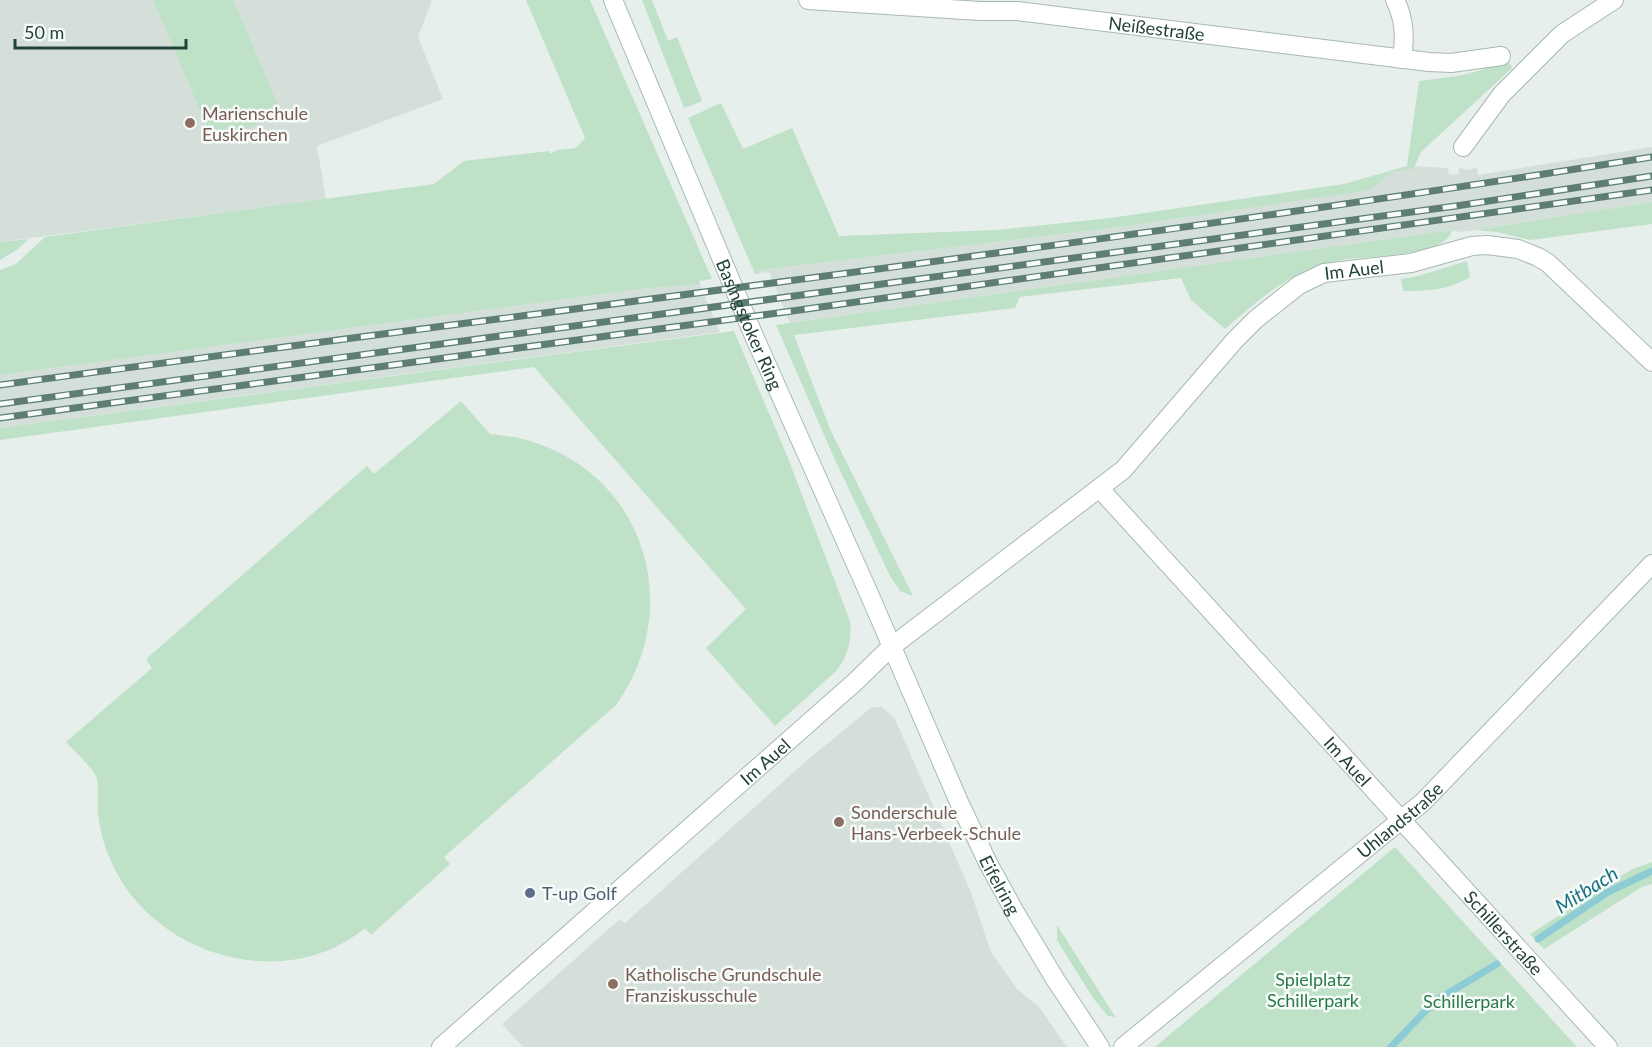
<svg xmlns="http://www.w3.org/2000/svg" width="1652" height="1047" font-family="Lato,sans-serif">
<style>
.built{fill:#d4dfda}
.green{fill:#bee1c7}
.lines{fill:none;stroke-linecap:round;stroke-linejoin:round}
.stream{stroke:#8dcbd5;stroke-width:7}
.street-casing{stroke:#a8b8b2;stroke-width:20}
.secondary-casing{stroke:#a4bbb3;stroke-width:20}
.street{stroke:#fff;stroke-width:18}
.secondary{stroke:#fff;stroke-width:18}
.rail-casing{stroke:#5e7e75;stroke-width:7}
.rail{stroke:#f7fbf9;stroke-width:4.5;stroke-dasharray:14;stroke-linecap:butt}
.education-dot{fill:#8d6e63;stroke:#f7fbf9;stroke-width:2}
.service-dot{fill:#5c6f8a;stroke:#f7fbf9;stroke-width:2}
.labels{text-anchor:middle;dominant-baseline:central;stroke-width:5;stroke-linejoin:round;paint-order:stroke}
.street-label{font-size:18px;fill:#23433a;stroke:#f7fbf9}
.education-label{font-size:18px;fill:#785e54;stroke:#f7fbf9;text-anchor:start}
.service-label{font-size:18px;fill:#4e5e75;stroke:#f7fbf9;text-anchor:start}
.park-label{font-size:18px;fill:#2b7b49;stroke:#f7fbf9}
.water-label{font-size:20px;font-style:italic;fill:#1a7282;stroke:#f7fbf9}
</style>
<rect width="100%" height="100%" fill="#e6efeb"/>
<path class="built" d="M 0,0 L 432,0 L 418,37 L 443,99 L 317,146 L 326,199 L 0,242 Z
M 1652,147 L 1652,202 L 1476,230 L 1459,232 L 1452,230 L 790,323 L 769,272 L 760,273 L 759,270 L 1112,228 L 1355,192 L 1370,190 L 1392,172 L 1413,169 L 1413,166 L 1448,168 L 1449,175 L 1459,174 L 1459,168 L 1469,170 L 1477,167 L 1478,175 Z
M 700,284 L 720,332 L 0,428 L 0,375 L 641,289 Z
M 872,707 L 882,707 L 895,719 L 970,890 L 991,952 L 1017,989 L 1039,1007 L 1067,1047 L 523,1047 L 502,1024 L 620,919 L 625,923 L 805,762 Z"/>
<path class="green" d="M 153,0 L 233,0 L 277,103 L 278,116 L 212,143 L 207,133 L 209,131 Z
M 526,0 L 590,0 L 712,279 L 699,281 L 700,284 L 641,289 L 0,375 L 0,270 L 16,264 L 45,237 L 434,184 L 464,161 L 549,151 L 550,154 L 558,150 L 576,148 L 585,138 Z
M 642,0 L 652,0 L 668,41 L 677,37 L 702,101 L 684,108 Z
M 1507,58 L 1512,68 L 1421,152 L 1413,169 L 1392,172 L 1370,190 L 1112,228 L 759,270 L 760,273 L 755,274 L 688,118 L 721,103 L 743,149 L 792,128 L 839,236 L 997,230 L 1110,218 L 1344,184 L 1407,166 L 1419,81 C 1453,77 1477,75 1507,58 Z
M 1652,202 L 1652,224 L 1530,240 L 1497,232 L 1476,230 Z
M 1452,230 C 1447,257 1365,256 1342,260 C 1295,267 1259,299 1225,329 L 1191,300 L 1181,278 L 1020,297 L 1015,308 L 794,335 L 830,429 L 913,596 L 900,591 L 890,576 L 836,462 L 776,325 Z
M 29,239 L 18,249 L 0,260 L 0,242 Z
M 1467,261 L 1470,277 C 1449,290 1428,291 1403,291 L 1401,279 L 1418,276 Z
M 734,331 L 786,453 L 850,621 C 852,640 848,656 836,671 L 775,726 L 706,648 L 746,609 L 534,367 L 0,440 L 0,428 Z
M 461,401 L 490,434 C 507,436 523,438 539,444 C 650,484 682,613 616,705 L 444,857 L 450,864 L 371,935 L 365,928 C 289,991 167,960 119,877 C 108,858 100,835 98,813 C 97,804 99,783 96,776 C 91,766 74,751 66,742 L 152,668 L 146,659 L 367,466 L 374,474 Z
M 1395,847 L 1577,1047 L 1155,1047 L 1156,1046 Z
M 1652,862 L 1652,884 L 1642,887 L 1544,949 L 1530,934 L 1632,869 Z
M 1057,925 L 1114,1015 L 1115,1017 L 1108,1016 L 1093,998 L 1057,940 Z"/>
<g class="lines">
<path class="stream" d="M 1538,939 L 1608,892 L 1652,871
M 1391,1047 L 1435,1001 L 1497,964"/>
<defs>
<g id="street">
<path id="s1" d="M 808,0 L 980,11 L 1017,11 L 1429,62 L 1451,63 L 1501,56"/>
<path d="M 1395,0 C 1405,20 1405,37 1402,59"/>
<path d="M 1463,147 L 1502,94 L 1562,34 L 1614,0"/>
<path id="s2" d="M 1100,489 L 1608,1047"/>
<path id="s3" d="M 441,1047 L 855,682 L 891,647 L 1123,470 L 1235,340 L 1256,319 L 1299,285 L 1324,273 L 1411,263 L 1472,246 L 1487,245 L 1518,249 L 1538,257 L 1548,263 L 1652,362"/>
<path id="s4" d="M 1123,1047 L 1423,802 L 1652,564"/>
</g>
<g id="secondary">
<path id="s5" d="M 613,0 L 754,336 L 870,596 L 959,802 L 988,863 L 1016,914 L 1055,979 L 1100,1047"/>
</g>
</defs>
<use href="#street" class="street-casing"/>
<use href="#secondary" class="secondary-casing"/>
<use href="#street" class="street"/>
<use href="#secondary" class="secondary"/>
<defs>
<path id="rail" d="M 0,385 C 551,310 1103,245 1652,157
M 0,404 L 1456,206 L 1652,176
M 0,418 L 785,312 L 1652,190"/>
</defs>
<use href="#rail" class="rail-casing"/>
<use href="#rail" class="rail"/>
</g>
<g class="education-dot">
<circle cx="190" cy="123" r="6"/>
<circle cx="839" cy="822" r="6"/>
<circle cx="613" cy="984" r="6"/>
</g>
<circle class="service-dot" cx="530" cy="893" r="6"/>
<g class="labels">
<g class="street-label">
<text stroke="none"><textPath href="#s1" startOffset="350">Neißestraße</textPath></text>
<text stroke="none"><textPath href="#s3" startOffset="1208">Im Auel</textPath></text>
<text stroke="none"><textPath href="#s5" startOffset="352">Basingstoker Ring</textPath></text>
<text stroke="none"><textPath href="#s3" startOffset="432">Im Auel</textPath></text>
<text stroke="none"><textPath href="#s2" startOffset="368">Im Auel</textPath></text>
<text stroke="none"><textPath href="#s4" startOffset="358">Uhlandstraße</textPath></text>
<text stroke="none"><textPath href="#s5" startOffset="966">Eifelring</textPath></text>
<text stroke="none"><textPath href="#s2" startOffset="600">Schillerstraße</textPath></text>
</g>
<g class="education-label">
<text x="202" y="113">Marienschule<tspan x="202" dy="21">Euskirchen</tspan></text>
<text x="851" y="812">Sonderschule<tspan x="851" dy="21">Hans-Verbeek-Schule</tspan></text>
<text x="625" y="974">Katholische Grundschule<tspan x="625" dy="21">Franziskusschule</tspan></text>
</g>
<g class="service-label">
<text x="542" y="893">T-up Golf</text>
</g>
<g class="park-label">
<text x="1313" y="979">Spielplatz<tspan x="1313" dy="21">Schillerpark</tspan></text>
<text x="1469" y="1001">Schillerpark</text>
</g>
<g class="water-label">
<text transform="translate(1586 889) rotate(-32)">Mitbach</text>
</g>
</g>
<path d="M15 39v9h171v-9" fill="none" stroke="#23433a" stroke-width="3"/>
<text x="24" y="39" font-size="18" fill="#23433a" stroke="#f7fbf9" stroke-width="4.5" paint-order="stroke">50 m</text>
</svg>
